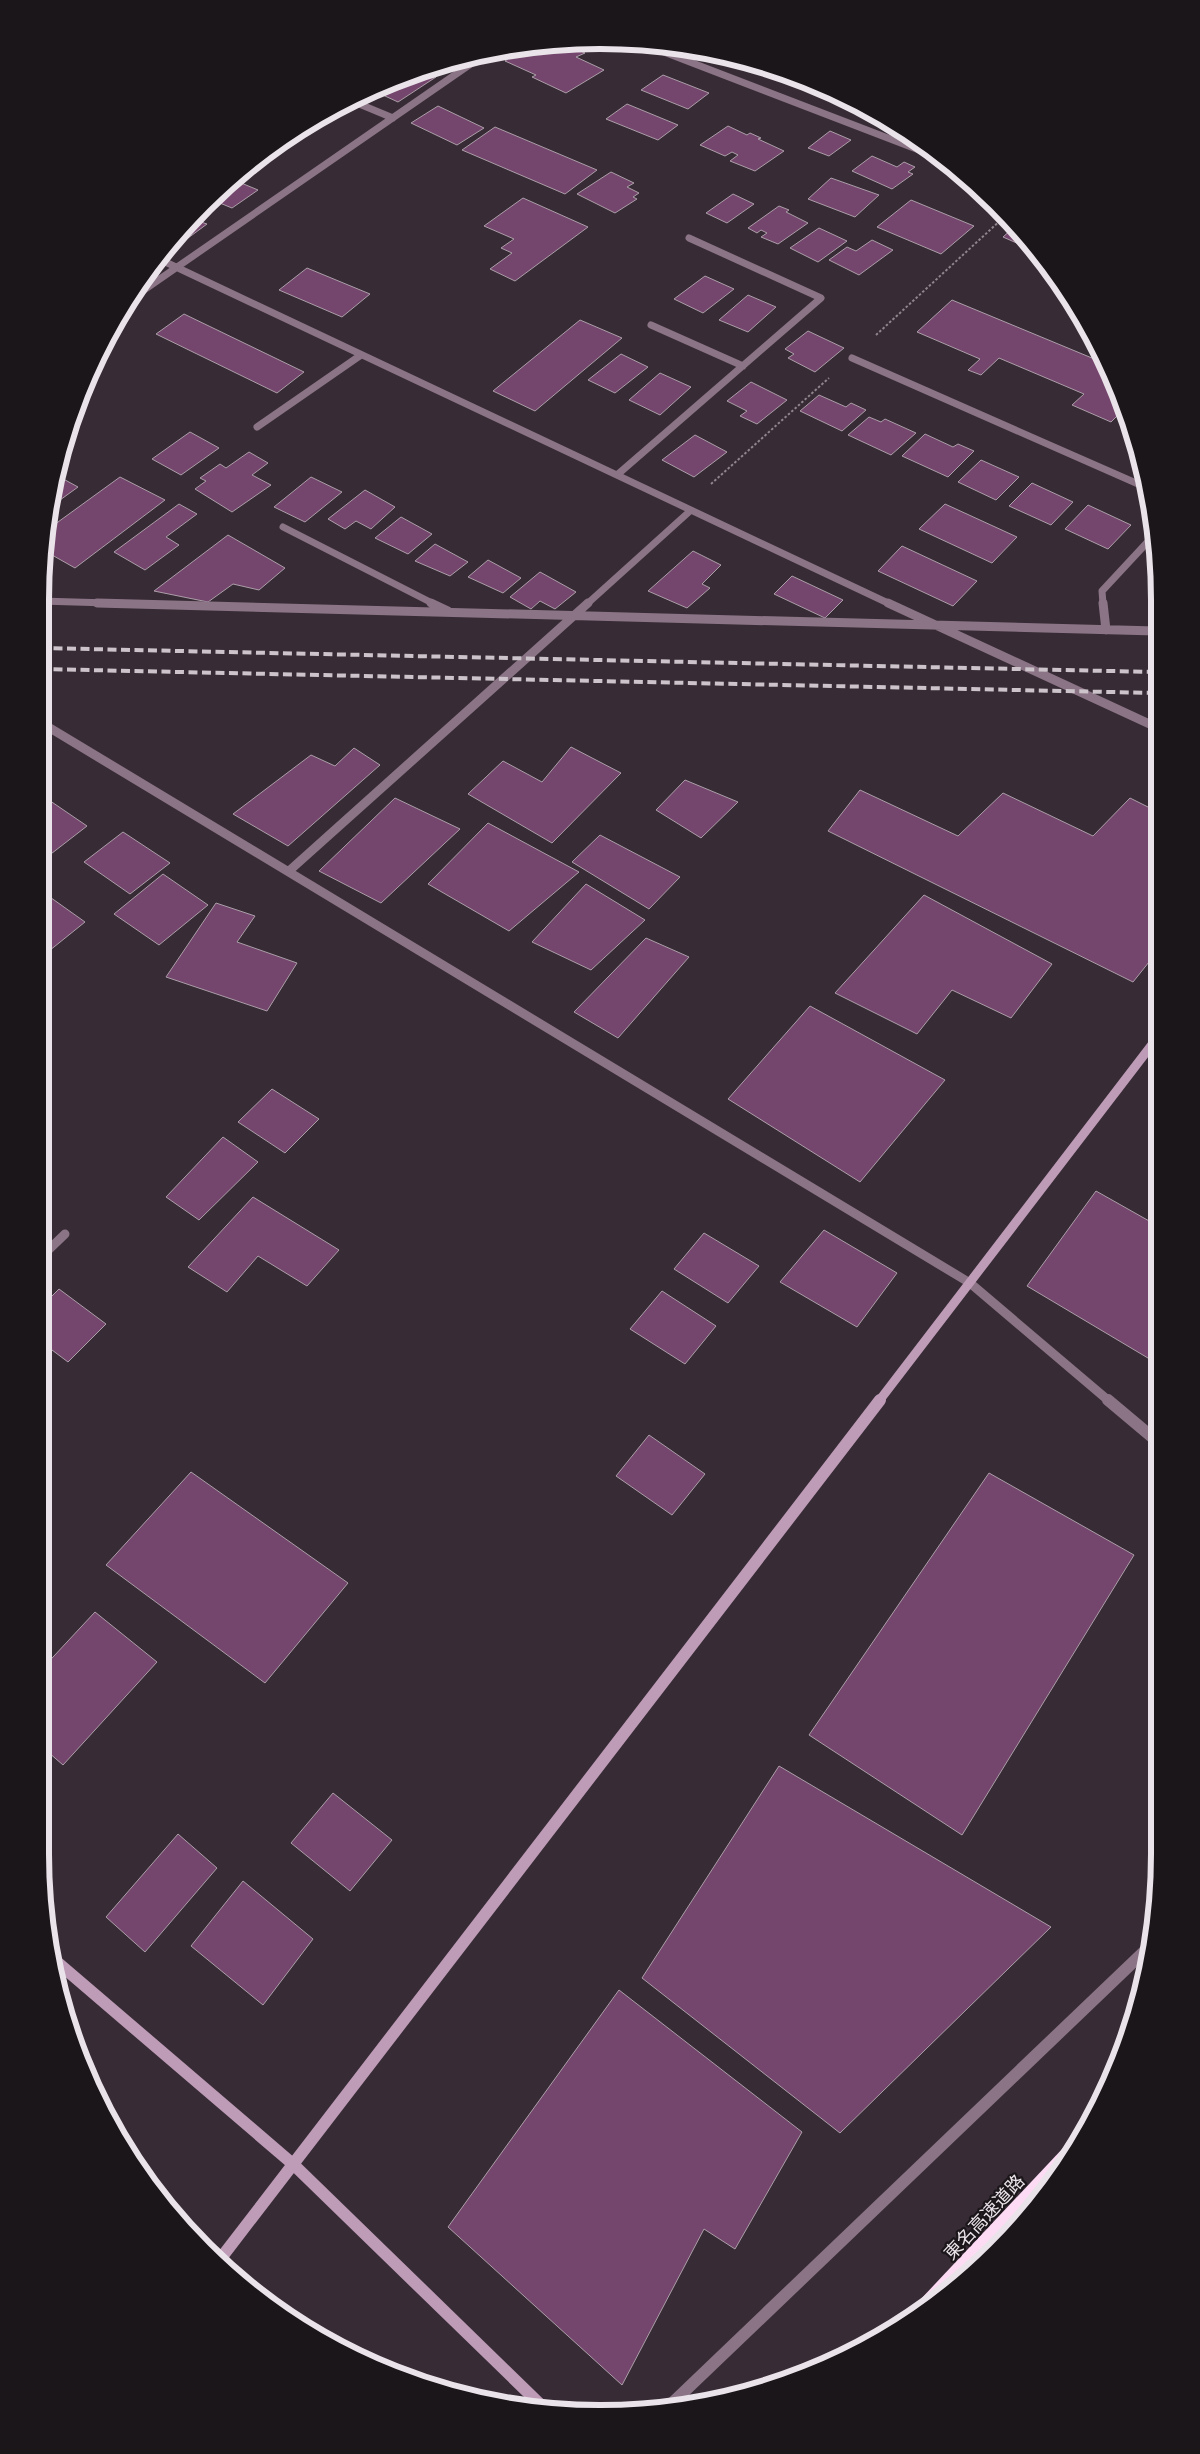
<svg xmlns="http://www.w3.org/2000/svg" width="1200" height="2454" font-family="Poppins,'Noto Sans JP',sans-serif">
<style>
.building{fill:#75466d;stroke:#ab9ea8}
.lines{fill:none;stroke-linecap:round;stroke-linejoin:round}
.path{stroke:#8f858d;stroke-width:2;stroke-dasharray:2.5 2;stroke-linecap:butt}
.street-far2{stroke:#8b7486;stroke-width:7}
.street-far1{stroke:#8b7486;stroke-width:9}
.street{stroke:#8b7486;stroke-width:12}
.secondary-far1{stroke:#be9bb7;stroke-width:9}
.secondary{stroke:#be9bb7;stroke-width:12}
.highway{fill:#fddbf5;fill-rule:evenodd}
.rail{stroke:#ccc4ca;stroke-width:4;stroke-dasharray:9 4.5;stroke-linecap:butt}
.labels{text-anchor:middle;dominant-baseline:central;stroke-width:4.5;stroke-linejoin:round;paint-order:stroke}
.near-street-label{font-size:18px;fill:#eae3e9;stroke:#1b161a}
.rim{fill:none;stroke:#eae3e9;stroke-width:6}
</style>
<rect width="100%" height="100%" fill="#372c35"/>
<path class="building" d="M 565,44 L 585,53 L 576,57 L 604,70 L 566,93 L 532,77 L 536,75 L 505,61 L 528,47 Z
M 422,71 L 436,77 L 398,102 L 372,90 L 386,83 Z
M 663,75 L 709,93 L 688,109 L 641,90 Z
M 831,92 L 884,123 L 823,98 Z
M 627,104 L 678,125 L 658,140 L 606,119 Z
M 438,106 L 484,128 L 457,145 L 411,123 Z
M 728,126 L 747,135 L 750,133 L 761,138 L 758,139 L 784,151 L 755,171 L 730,161 L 738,155 L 732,152 L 725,156 L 700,145 Z
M 495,127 L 597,170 L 565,194 L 462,150 Z
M 830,131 L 851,140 L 829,156 L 808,148 Z
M 872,156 L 897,167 L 904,162 L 915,167 L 908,172 L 913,174 L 892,189 L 852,171 Z
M 611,172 L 634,183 L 627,187 L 639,193 L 633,197 L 637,199 L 615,213 L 577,194 Z
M 831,178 L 879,195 L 855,217 L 808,199 Z
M 234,180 L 258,190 L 232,208 L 210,199 Z
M 733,194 L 754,204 L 727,223 L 706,213 Z
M 523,198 L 588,227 L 515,281 L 490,269 L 512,253 L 501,248 L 514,239 L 484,226 Z
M 911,200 L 974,226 L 941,254 L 877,227 Z
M 779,206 L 789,210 L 786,212 L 808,223 L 778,244 L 761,237 L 767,233 L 761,230 L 757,233 L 748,228 Z
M 192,219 L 207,224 L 180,244 L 173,241 Z
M 819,228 L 847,241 L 818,262 L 790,248 Z
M 1013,228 L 1037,252 L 1003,237 Z
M 872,240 L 893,250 L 859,275 L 829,260 L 847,247 L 856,251 Z
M 307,268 L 370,294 L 342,317 L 279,290 Z
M 705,276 L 734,289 L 703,313 L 674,299 Z
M 748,295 L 776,307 L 748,332 L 719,320 Z
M 952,300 L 1104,363 L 1117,386 L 1124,409 L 1111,422 L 1072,405 L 1084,394 L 999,358 L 981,375 L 968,370 L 980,359 L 917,332 Z
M 184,314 L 304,372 L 277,393 L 156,334 Z
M 580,320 L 622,338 L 535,411 L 493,391 Z
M 808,331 L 844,348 L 815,372 L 788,358 L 794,354 L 785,349 Z
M 621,354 L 648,367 L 615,393 L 588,380 Z
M 660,373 L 691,387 L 660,415 L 629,400 Z
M 751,382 L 787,400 L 757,424 L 740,416 L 747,411 L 727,401 Z
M 819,395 L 846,407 L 851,403 L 866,410 L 842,431 L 800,411 Z
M 869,417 L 881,422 L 885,419 L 916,433 L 891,455 L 848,435 Z
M 190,432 L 219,448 L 181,475 L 152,459 Z
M 925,434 L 953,447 L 958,444 L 974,451 L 948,477 L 902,456 Z
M 695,435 L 727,452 L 694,477 L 662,460 Z
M 249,452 L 268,463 L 252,475 L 271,485 L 232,512 L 195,489 L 206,481 L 200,478 L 220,464 L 226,468 Z
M 981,460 L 1019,477 L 996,500 L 958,482 Z
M 56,475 L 78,487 L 49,508 L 51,490 Z
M 120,477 L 165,500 L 75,568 L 45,551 L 47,530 Z
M 311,477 L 342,492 L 305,522 L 274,507 Z
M 1032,483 L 1073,502 L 1051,525 L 1009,506 Z
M 365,490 L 395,507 L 371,529 L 356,521 L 345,529 L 328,519 Z
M 179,504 L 197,514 L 166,537 L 179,545 L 145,570 L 114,552 Z
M 945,504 L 1017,537 L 992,563 L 919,529 Z
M 1088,505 L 1131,525 L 1108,549 L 1065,529 Z
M 401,517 L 432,534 L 408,554 L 375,538 Z
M 228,535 L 285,568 L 259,590 L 233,584 L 208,602 L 154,591 Z
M 435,544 L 468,562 L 450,576 L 415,561 Z
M 902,546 L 977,581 L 953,606 L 878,571 Z
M 693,551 L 721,565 L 702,584 L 710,588 L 687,608 L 648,591 Z
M 488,560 L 521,578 L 503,593 L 468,577 Z
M 540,572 L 576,592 L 555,609 L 540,601 L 531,609 L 510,597 Z
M 792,576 L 843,600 L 825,618 L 774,594 Z
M 571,747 L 621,773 L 552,843 L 468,794 L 503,761 L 542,782 Z
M 354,748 L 380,765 L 288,846 L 233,814 L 311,755 L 335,766 Z
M 685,780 L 738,802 L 701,838 L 656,810 Z
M 860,790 L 958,836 L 1003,793 L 1093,836 L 1130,798 L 1156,811 L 1157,952 L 1133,982 L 828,831 Z
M 43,796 L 87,826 L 47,857 L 40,852 L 40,798 Z
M 395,798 L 460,829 L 381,903 L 319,871 Z
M 488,823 L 579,872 L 509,931 L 428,884 Z
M 123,832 L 170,863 L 130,894 L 84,862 Z
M 600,835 L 680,877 L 649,909 L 572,862 Z
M 163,874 L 208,905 L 159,945 L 114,914 Z
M 586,884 L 645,920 L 591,970 L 532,942 Z
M 40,890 L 85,922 L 44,955 L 40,953 Z
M 924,895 L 1052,964 L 1011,1018 L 952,990 L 917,1034 L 835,993 Z
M 216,903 L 255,916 L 237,942 L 297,963 L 267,1011 L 166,977 Z
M 646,938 L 689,957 L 618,1038 L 574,1012 Z
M 810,1006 L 945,1080 L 860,1182 L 728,1099 Z
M 272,1089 L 319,1119 L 285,1153 L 238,1122 Z
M 223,1137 L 258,1162 L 199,1220 L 166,1197 Z
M 1096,1191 L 1158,1226 L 1158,1364 L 1027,1286 Z
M 253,1197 L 339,1250 L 307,1286 L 258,1256 L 227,1292 L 188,1267 Z
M 824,1230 L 897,1273 L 857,1327 L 780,1282 Z
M 704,1233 L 759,1266 L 728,1303 L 674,1269 Z
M 59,1289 L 106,1324 L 68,1362 L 40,1341 L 40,1308 Z
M 662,1291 L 716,1326 L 685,1364 L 630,1329 Z
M 649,1435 L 705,1474 L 672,1515 L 616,1476 Z
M 191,1472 L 348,1583 L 265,1683 L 106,1565 Z
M 989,1473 L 1134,1555 L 962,1835 L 809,1735 Z
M 95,1612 L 157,1662 L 63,1765 L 40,1745 L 40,1671 Z
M 779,1766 L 1051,1927 L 840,2133 L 642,1978 Z
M 333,1793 L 392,1840 L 350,1891 L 291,1843 Z
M 178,1834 L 217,1868 L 145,1952 L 106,1917 Z
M 243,1881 L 313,1939 L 263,2005 L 191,1946 Z
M 619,1990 L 802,2132 L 735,2249 L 704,2229 L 622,2385 L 448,2227 Z"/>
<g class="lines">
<path class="path" d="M 876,335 L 1003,218
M 711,484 L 829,378"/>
<path class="street-far2" d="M 643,44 L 945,160
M 352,101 L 393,118
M 159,259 L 890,604
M 128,301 L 488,52
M 651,325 L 743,366
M 852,358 L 1145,487
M 257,427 L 361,355
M 617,475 L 821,298 L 689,238
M 283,527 L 434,604
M 40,601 L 143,604
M 587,604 L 690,511
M 1103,604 L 1102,591 L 1155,534"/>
<path class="street-far1" d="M 97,603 L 1156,631
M 431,603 L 448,611
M 888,603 L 1156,727
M 1103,603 L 1106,630
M 40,722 L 970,1283 L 1109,1401
M 289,871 L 588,603
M 40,1258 L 65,1234"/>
<path class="street" d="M 1108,1400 L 1158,1442
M 666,2409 L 1151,1945"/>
<path class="secondary-far1" d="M 879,1401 L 1157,1038"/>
<path class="secondary" d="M 50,1956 L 294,2165 L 546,2410
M 218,2262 L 880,1400"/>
<path class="highway" d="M 1071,2144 L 1076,2146 C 1045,2204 973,2278 918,2313 L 916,2308 L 919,2301 L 1064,2147 Z"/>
<path class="rail" d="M 40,648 L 1156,672
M 40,669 L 1156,693"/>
</g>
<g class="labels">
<g class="near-street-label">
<text transform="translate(984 2217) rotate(-47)">東名高速道路</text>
</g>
</g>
<path d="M0 0H1200V2454H0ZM600 49H600A551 551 0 0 1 1151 600V1854A551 551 0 0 1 600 2405H600A551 551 0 0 1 49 1854V600A551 551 0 0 1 600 49Z" fill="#1b161a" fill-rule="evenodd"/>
<path class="rim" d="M600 49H600A551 551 0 0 1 1151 600V1854A551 551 0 0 1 600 2405H600A551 551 0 0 1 49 1854V600A551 551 0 0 1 600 49Z"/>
</svg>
